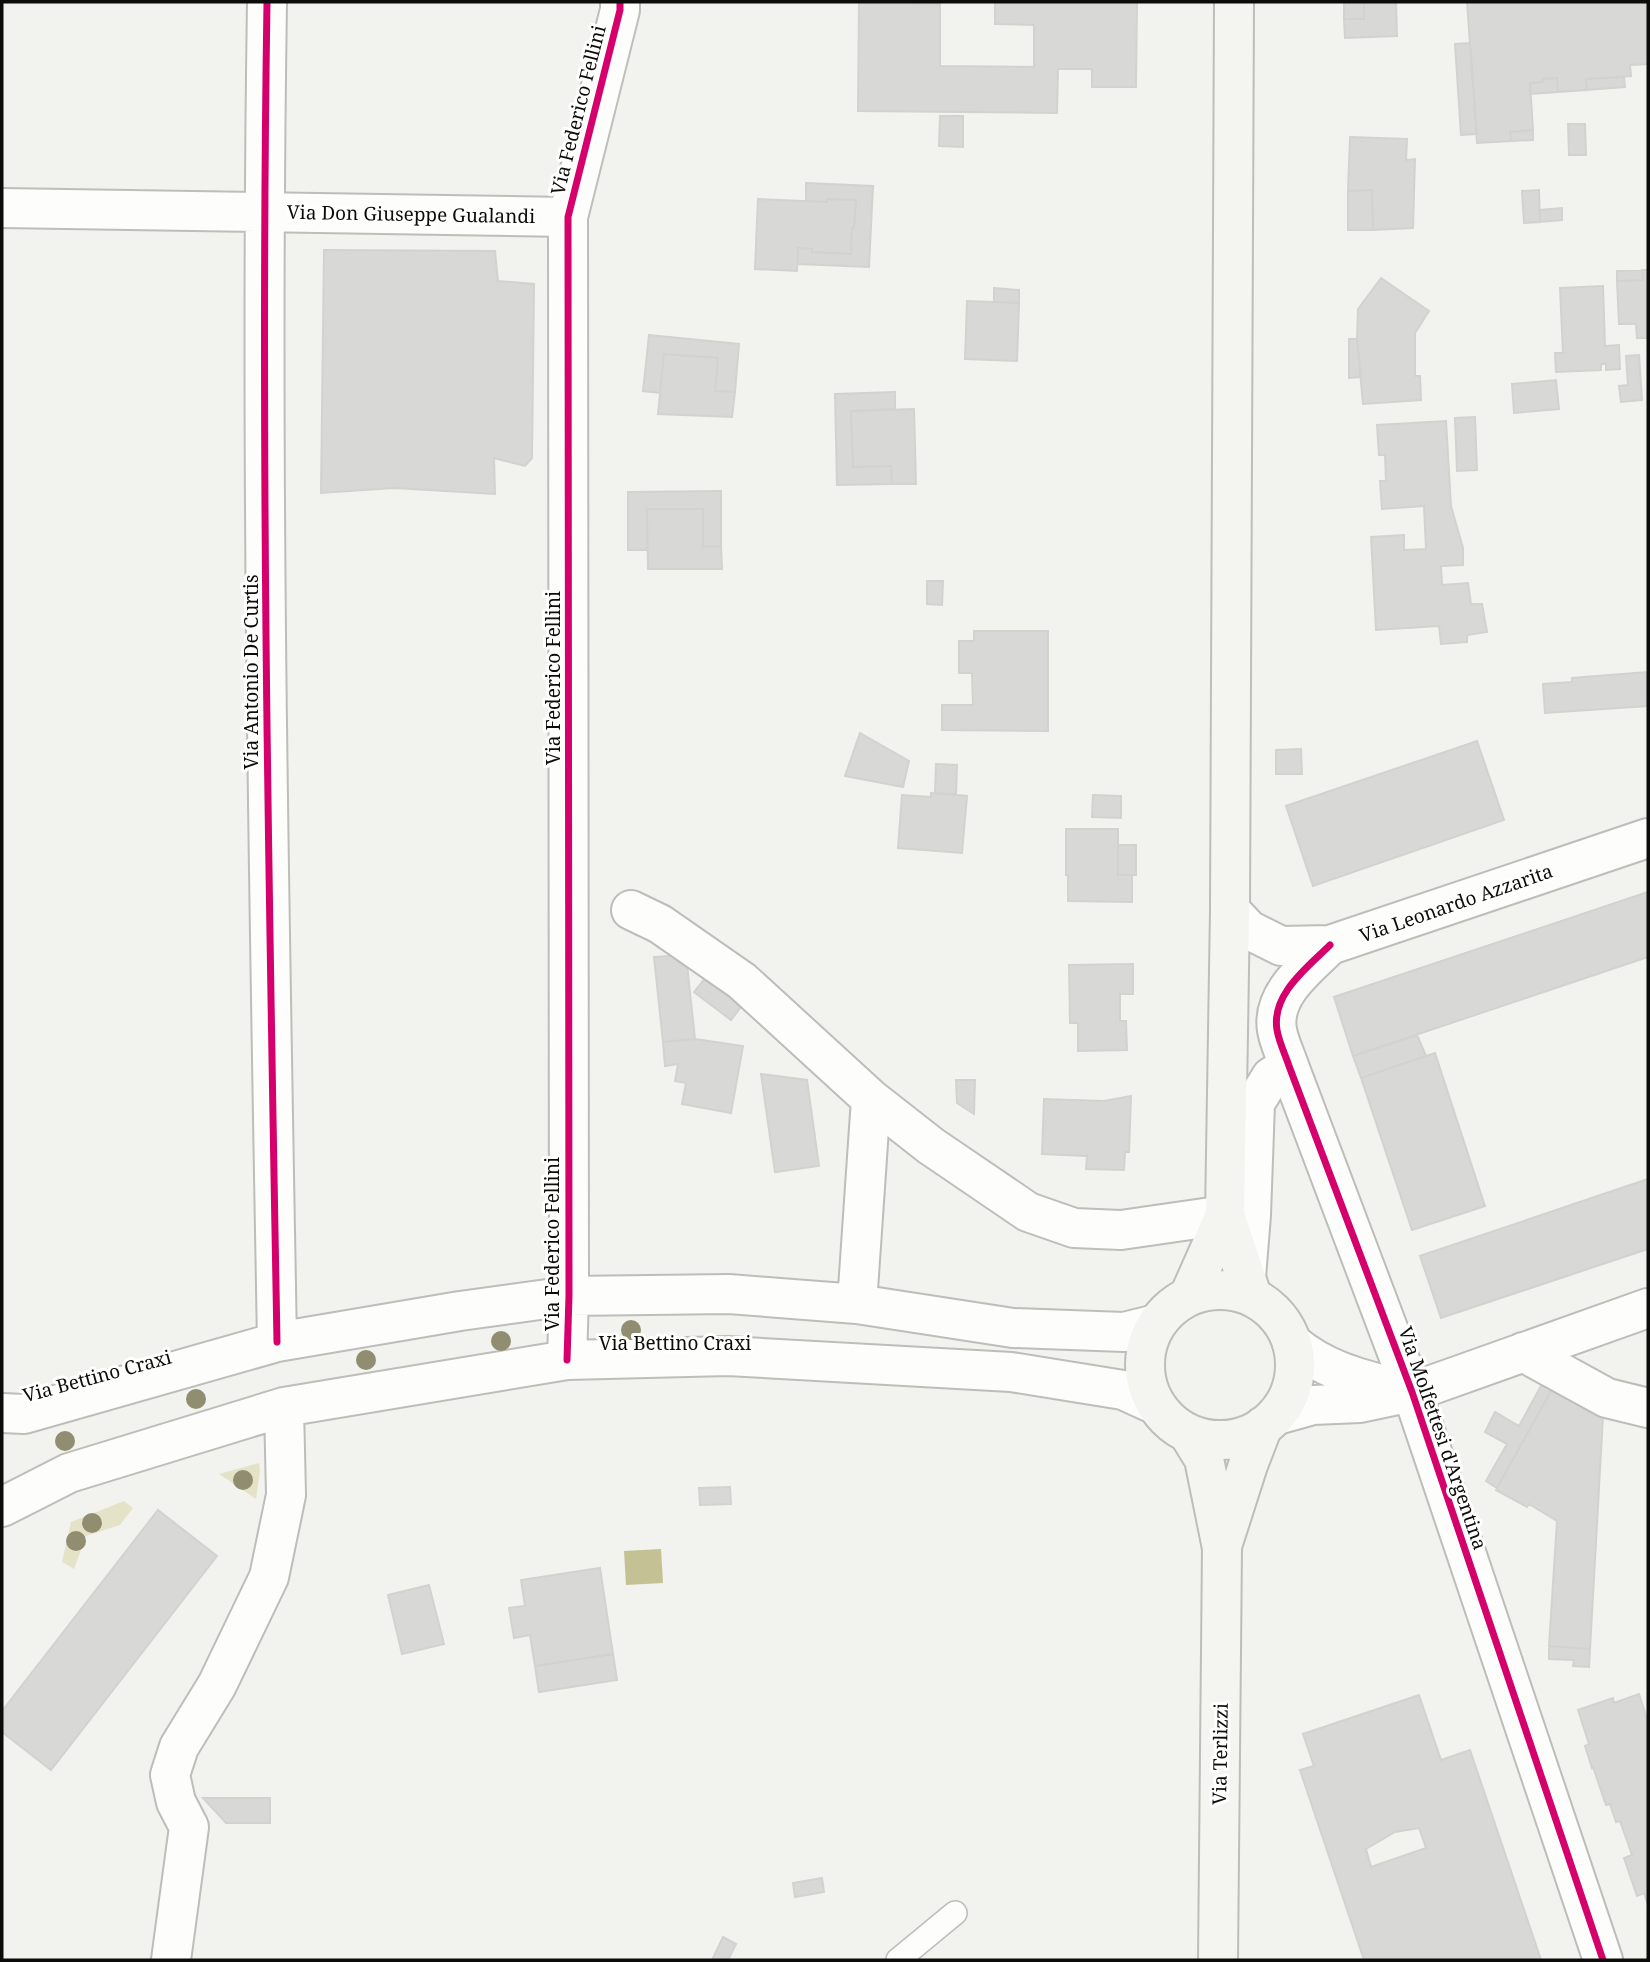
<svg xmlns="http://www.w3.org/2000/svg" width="1650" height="1962" font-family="'Noto Serif',serif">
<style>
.green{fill:#e5e3c7}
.water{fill:#c4c194}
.building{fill:#d8d8d6;stroke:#d2d2cf;stroke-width:2;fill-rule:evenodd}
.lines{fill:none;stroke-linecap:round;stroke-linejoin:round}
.service-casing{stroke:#bdbdb9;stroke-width:26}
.minor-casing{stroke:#bdbdb9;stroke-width:42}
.secondary-casing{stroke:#bdbdb9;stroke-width:42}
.service{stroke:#fdfdfc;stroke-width:23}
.minor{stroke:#fdfdfc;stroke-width:38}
.secondary{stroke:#f4f4f0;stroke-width:38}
.cycleway-casing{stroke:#fffffe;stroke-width:11}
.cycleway{stroke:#d6006c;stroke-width:7}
.tree{fill:#908d70}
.labels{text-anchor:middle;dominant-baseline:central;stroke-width:6;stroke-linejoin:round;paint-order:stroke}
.street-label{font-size:19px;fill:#0c0c0a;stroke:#fffffe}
</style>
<rect width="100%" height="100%" fill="#f2f2ee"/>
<path class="green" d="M 259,1463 L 260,1471 L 256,1499 L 219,1474 Z
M 124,1501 L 133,1508 L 120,1525 L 86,1536 L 74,1569 L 62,1562 L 71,1522 Z"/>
<path class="water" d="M 661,1549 L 663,1583 L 626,1585 L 624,1551 Z"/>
<path class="building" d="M 859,2 L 940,4 L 940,66 L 1034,67 L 1034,25 L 995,24 L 995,2 L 1137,2 L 1136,87 L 1092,87 L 1092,69 L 1058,69 L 1057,113 L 858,111 Z
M 1344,2 L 1364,2 L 1364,19 L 1344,19 Z
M 1364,2 L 1396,2 L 1397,36 L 1345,38 L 1344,19 L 1364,19 Z
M 1467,2 L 1648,2 L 1648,64 L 1630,65 L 1631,76 L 1586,79 L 1587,90 L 1558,92 L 1557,78 L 1543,79 L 1543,82 L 1530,83 L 1533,130 L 1510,132 L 1511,141 L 1477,143 Z
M 1470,43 L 1477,134 L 1461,135 L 1455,44 Z
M 1624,77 L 1625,87 L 1587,90 L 1586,79 Z
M 1557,78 L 1558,92 L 1530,94 L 1530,83 L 1543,82 L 1543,79 Z
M 940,116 L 963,116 L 963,147 L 939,146 Z
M 1568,124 L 1585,124 L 1586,155 L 1569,155 Z
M 1533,130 L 1533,140 L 1511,141 L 1510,132 Z
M 1350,137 L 1407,139 L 1406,160 L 1415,159 L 1413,228 L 1373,230 L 1372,190 L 1348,191 Z
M 806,183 L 873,186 L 869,267 L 798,264 L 798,248 L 812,249 L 812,252 L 851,254 L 852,228 L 854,228 L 856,200 L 827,199 L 827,202 L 806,201 Z
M 1372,190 L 1373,230 L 1348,230 L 1348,191 Z
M 1539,190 L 1540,222 L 1524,223 L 1522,191 Z
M 758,199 L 827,202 L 827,199 L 856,200 L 854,228 L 852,228 L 851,254 L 812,252 L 812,249 L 798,248 L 797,271 L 755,269 Z
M 1562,208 L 1562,220 L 1540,222 L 1540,210 Z
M 324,250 L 495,251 L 498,281 L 534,284 L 532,458 L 525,466 L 494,458 L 495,494 L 394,488 L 321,493 Z
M 1642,270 L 1648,270 L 1648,338 L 1637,338 L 1636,324 L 1619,324 L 1617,281 L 1643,280 Z
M 1642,270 L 1643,280 L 1617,281 L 1617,271 Z
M 1381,278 L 1429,311 L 1415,333 L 1415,376 L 1420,376 L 1421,400 L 1363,404 L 1357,339 L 1358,309 Z
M 1603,286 L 1605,346 L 1619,345 L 1620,369 L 1606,370 L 1606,364 L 1601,364 L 1601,370 L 1556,372 L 1555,353 L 1563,353 L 1560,288 Z
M 994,288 L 1019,290 L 1019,303 L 994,302 Z
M 967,301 L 1019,303 L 1017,361 L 965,359 Z
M 649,335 L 739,344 L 735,392 L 715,391 L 718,358 L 664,354 L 660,393 L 643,391 Z
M 1349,339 L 1357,339 L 1361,377 L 1349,378 Z
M 664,354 L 718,358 L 715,391 L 735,392 L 732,417 L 658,414 Z
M 1639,355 L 1642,400 L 1621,402 L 1619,386 L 1628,385 L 1626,356 Z
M 1556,380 L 1559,409 L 1514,413 L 1512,384 Z
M 895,392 L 895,409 L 851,411 L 853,467 L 891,466 L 892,484 L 837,485 L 835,394 Z
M 914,409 L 916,484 L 892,484 L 891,466 L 853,467 L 851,411 Z
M 1475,417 L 1477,470 L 1457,471 L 1455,418 Z
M 1446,421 L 1451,506 L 1463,548 L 1463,565 L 1441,566 L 1442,585 L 1468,583 L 1471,604 L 1482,604 L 1487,632 L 1467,635 L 1467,642 L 1441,644 L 1439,626 L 1376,630 L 1371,537 L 1404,535 L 1404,550 L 1426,549 L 1424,506 L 1382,509 L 1380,481 L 1386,481 L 1385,455 L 1379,455 L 1377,425 Z
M 721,491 L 721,546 L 703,547 L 703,509 L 647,509 L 647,550 L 628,550 L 628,492 Z
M 647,509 L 703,509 L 703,547 L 721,546 L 722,569 L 648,569 Z
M 927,581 L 943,581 L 942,605 L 927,604 Z
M 974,631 L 1048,631 L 1048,731 L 942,730 L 942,705 L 973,705 L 972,673 L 959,673 L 959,641 L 974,641 Z
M 1647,672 L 1648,706 L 1545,713 L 1543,684 L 1572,682 L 1572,678 Z
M 860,733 L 909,761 L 903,787 L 845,776 Z
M 1477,741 L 1504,820 L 1313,886 L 1286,806 Z
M 1301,749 L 1302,774 L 1276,774 L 1276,750 Z
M 936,764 L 957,765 L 956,794 L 935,793 Z
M 931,793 L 967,796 L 962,853 L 898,848 L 902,795 L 931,797 Z
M 1093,795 L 1121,796 L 1121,818 L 1092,817 Z
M 1066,829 L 1118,829 L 1118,875 L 1132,875 L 1132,902 L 1068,901 L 1068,875 L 1066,875 Z
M 1118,845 L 1136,845 L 1136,875 L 1118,875 Z
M 1648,892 L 1648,957 L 1353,1056 L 1334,997 Z
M 686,955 L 695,1039 L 663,1042 L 654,957 Z
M 1133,964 L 1133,994 L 1120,994 L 1120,1021 L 1126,1021 L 1127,1050 L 1078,1051 L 1078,1023 L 1070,1023 L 1069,965 Z
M 711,971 L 747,999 L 731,1020 L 694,992 Z
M 1417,1035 L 1426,1056 L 1361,1078 L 1353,1056 Z
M 695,1039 L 743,1046 L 731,1113 L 682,1104 L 686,1083 L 675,1081 L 678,1064 L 665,1066 L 663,1042 Z
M 1435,1053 L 1485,1206 L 1412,1230 L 1361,1078 Z
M 761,1074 L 807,1080 L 819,1166 L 775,1172 Z
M 956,1080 L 975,1080 L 974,1114 L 957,1103 Z
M 1131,1096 L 1129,1152 L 1125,1152 L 1124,1170 L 1086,1169 L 1087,1156 L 1042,1154 L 1044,1099 L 1104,1101 Z
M 1648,1179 L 1648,1249 L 1441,1318 L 1420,1256 Z
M 1542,1384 L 1552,1389 L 1497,1488 L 1486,1481 L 1507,1444 L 1485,1432 L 1495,1412 L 1519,1426 Z
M 1554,1386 L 1603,1416 L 1590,1649 L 1549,1646 L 1557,1521 L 1529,1504 L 1527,1507 L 1496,1490 Z
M 730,1487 L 731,1504 L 700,1505 L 699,1488 Z
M 158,1510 L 217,1556 L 51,1770 L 2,1732 L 2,1711 Z
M 600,1568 L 613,1654 L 535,1666 L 530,1635 L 514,1638 L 509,1608 L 525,1606 L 521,1580 Z
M 429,1585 L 444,1644 L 402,1654 L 388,1595 Z
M 1549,1646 L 1590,1649 L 1589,1667 L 1573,1666 L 1574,1660 L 1549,1659 Z
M 613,1654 L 617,1680 L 539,1692 L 535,1666 Z
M 1639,1694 L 1648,1722 L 1648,1905 L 1644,1893 L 1637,1896 L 1624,1858 L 1632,1855 L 1620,1821 L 1616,1822 L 1610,1804 L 1606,1805 L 1593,1767 L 1592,1768 L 1585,1746 L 1589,1744 L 1578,1710 L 1613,1698 L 1614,1703 Z
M 1419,1695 L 1441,1760 L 1470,1750 L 1541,1960 L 1364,1960 L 1300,1770 L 1314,1766 L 1303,1734 ZM 1419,1828 L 1426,1848 L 1371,1867 L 1366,1849 L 1395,1832 Z
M 203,1798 L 270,1798 L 270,1823 L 226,1823 Z
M 822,1878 L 824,1892 L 795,1897 L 793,1883 Z
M 723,1937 L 736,1944 L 728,1960 L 712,1960 Z"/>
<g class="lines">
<defs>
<path id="service" d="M 898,1960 L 955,1913"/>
<path id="minor" d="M 267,2 C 260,448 269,895 277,1342
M 2,208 L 568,217
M 631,910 L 660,924 L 742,981 L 871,1099 L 931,1146 L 1028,1212 L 1074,1228 L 1121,1230 L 1225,1215
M 1230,910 L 1249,930 L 1281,946 L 1330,945 L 1648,838
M 1330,945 C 1308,967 1271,994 1277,1030 C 1279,1042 1285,1054 1289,1066 L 1412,1392 L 1603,1960
M 1246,1277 L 1251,1215 L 1255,1103 L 1271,1077 L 1289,1066
M 857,1304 L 871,1099
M 1292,1343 C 1326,1372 1365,1380 1407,1391
M 1523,1352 L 1607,1398 L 1648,1408
M 567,1360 L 569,1296 L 568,217 L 620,10 L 620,2
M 2,1413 L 24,1414 L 277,1342 L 460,1311 L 569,1296 L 729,1294 L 857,1304 L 1013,1328 L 1124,1332 L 1156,1324
M 1277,1415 L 1313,1405 L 1360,1403 L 1412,1392 L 1648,1308
M 2,1507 L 69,1473 L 284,1407 L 567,1360 L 728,1356 L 1011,1372 L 1123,1390 L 1156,1405
M 171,1960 L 189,1827 L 176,1802 L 170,1775 L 179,1747 L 217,1685 L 269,1577 L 286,1495 L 284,1407"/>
<path id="secondary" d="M 1234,2 L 1230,910 L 1225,1215 L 1252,1296
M1145 1365a75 75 0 1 1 150 0a75 75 0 1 1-150 0Z
M 1189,1296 L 1225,1215
M 1188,1433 L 1204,1459 L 1222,1548 L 1218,1960
M 1222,1546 L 1248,1465 L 1263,1426"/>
</defs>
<use href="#service" class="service-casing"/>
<use href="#minor" class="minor-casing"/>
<use href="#secondary" class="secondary-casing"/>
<use href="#service" class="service"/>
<use href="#minor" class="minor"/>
<use href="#secondary" class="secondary"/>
<defs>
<path id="cycleway" d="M 267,2 C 260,448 269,895 277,1342
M 1330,945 C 1308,967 1271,994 1277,1030 C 1279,1042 1285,1054 1289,1066 L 1412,1392 L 1603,1960
M 567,1360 L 569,1296 L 568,217 L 620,10 L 620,2"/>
</defs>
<use href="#cycleway" class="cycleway-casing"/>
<use href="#cycleway" class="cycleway"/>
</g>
<g class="tree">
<circle cx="631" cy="1330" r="10"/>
<circle cx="501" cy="1341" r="10"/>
<circle cx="366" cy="1360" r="10"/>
<circle cx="196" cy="1399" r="10"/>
<circle cx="65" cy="1441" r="10"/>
<circle cx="243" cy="1480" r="10"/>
<circle cx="92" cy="1523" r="10"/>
<circle cx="76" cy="1541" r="10"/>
</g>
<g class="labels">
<g class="street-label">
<text transform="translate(578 110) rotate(-76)">Via Federico Fellini</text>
<text transform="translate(411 214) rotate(1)">Via Don Giuseppe Gualandi</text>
<text transform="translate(251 672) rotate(-90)">Via Antonio De Curtis</text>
<text transform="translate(553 678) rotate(-90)">Via Federico Fellini</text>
<text transform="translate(1456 903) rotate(-19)">Via Leonardo Azzarita</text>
<text transform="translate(552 1244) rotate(-90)">Via Federico Fellini</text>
<text x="675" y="1343">Via Bettino Craxi</text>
<text transform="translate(97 1376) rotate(-15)">Via Bettino Craxi</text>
<text transform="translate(1443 1438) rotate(71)">Via Molfettesi d'Argentina</text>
<text transform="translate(1220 1754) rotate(-89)">Via Terlizzi</text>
</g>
</g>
<rect width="1650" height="1962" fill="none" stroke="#0c0c0a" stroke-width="7"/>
</svg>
